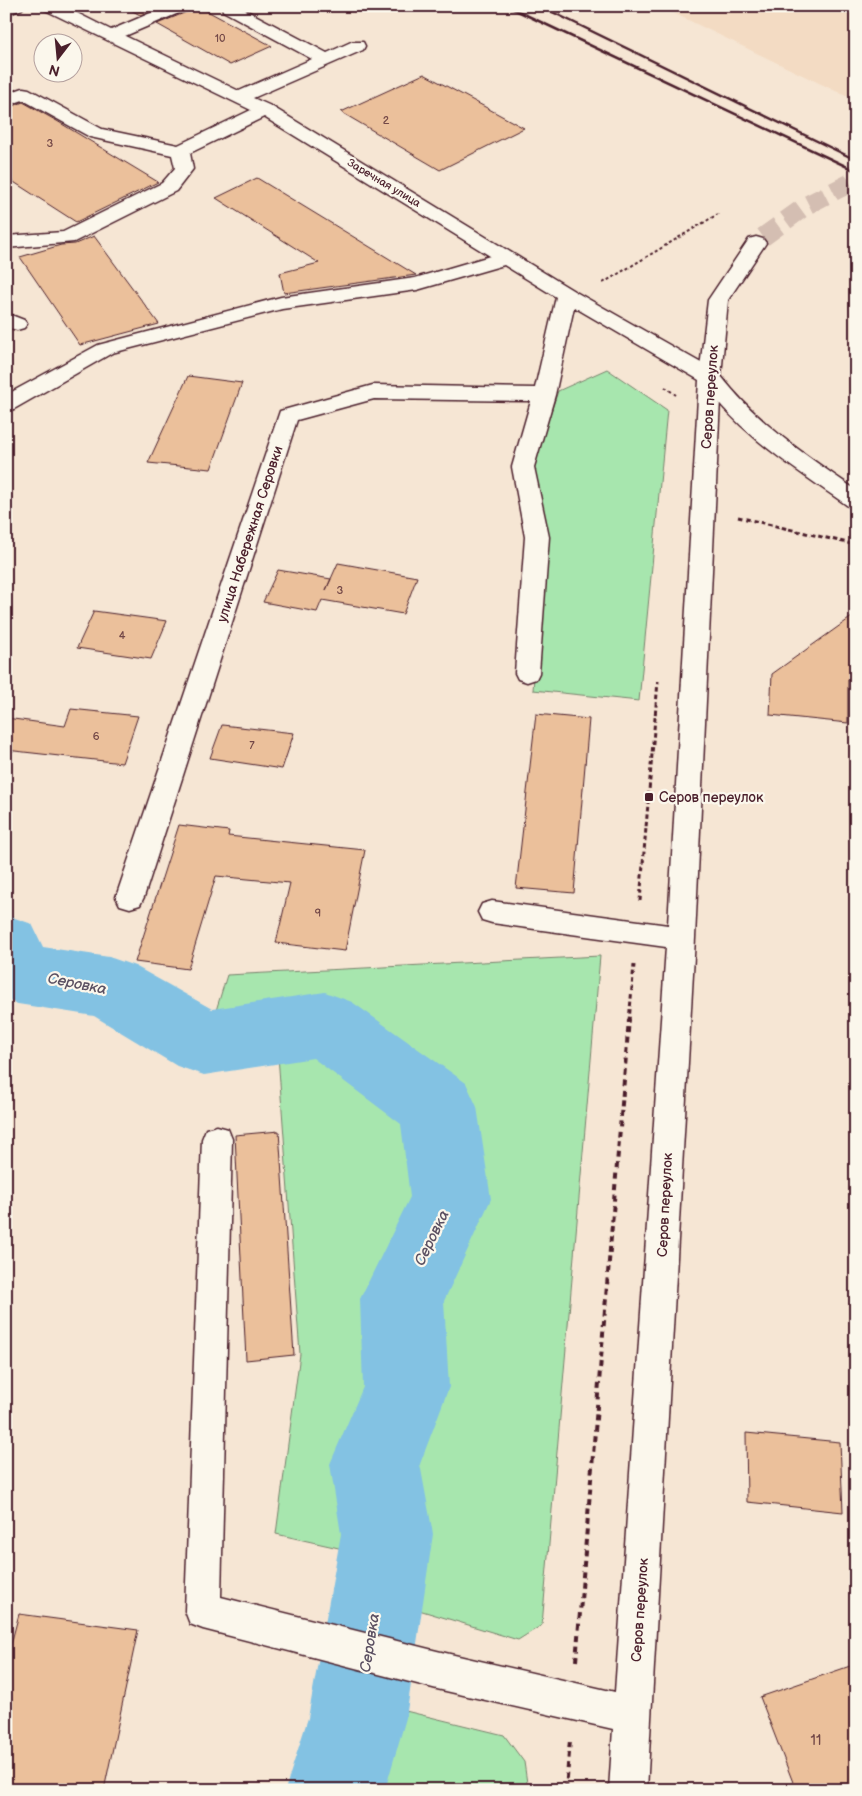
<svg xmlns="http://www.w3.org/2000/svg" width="862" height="1796" font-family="'Balsamiq Sans',sans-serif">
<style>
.built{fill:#f3dbc3}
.green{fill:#a7e6ae;stroke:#78826c}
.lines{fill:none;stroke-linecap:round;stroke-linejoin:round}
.river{fill:#83c2e3;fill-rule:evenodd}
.building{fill:#ebc09b;stroke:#4a1f2b}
.major-tunnel{stroke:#d4beb2;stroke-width:19;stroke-dasharray:19 9;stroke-linecap:butt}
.minor-casing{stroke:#4a1f2b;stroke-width:3}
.major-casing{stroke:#4a1f2b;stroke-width:3}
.path-far2{stroke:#4a1f2b;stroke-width:2;stroke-dasharray:3 2.5;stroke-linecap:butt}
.path-far1{stroke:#4a1f2b;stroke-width:3;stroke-dasharray:4.5 3;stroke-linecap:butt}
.path{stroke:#4a1f2b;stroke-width:4;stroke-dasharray:6 4.5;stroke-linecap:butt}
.minor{fill:#fbf7ec;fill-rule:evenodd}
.major{fill:#fbf7ec;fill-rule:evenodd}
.rail{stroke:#4a1f2b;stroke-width:2.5}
.poi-dot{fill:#4a1f2b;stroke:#fbf7ec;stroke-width:2}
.labels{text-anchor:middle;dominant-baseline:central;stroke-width:4.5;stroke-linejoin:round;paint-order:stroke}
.number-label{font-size:11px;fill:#724747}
.far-street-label{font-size:11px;fill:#4a1f2b;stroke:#fbf7ec}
.street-label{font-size:14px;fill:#4a1f2b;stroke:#fbf7ec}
.poi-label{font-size:14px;fill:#4a1f2b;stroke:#fbf7ec;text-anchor:start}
.near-number-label{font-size:14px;fill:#724747}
.water-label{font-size:15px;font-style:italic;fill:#5b5062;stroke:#fbf7ec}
</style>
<rect width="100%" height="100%" fill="#f6e6d4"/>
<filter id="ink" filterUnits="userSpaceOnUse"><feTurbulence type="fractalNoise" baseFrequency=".02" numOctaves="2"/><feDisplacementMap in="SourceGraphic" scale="10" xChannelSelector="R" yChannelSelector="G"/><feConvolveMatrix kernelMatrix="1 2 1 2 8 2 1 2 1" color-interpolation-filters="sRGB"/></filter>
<g filter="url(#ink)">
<path class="built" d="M 659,6 L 856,6 L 856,96 L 846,96 Z"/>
<path class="green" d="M 607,369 L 667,410 L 639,701 L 533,690 L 546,534 L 532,468 L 558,391 Z
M 600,956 L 542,1625 L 518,1640 L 409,1607 L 421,1533 L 396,1459 L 429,1389 L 420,1299 L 466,1201 L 454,1095 L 332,1004 L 210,1030 L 227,975 Z
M 316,1037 L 423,1118 L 431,1199 L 384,1296 L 388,1390 L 357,1456 L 361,1553 L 276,1534 L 300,1354 L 277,1042 Z
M 381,1705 L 504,1735 L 524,1762 L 528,1790 L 357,1790 Z"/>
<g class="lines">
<path class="river" d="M 6,915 L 32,924 L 43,947 L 109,957 L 135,966 L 212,1009 L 325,992 L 352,1002 L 466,1083 L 477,1107 L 491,1199 L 444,1301 L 449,1387 L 420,1464 L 433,1534 L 406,1718 L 385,1790 L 285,1790 L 308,1718 L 341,1534 L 330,1464 L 363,1387 L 360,1299 L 410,1197 L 401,1124 L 313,1058 L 204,1075 L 177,1066 L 94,1016 L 18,1004 L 6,1000 Z"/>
</g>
<path class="building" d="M 124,6 L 162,6 L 140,15 Z
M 192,6 L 198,6 L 272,46 L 230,65 L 157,24 L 189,11 Z
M 424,74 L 524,128 L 440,170 L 341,112 Z
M 23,102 L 57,121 L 158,182 L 76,222 L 6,177 L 6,109 Z
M 257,178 L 416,275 L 284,293 L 280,273 L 319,263 L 216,198 Z
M 94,236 L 159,324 L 80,345 L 20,257 L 61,245 L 75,244 Z
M 188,376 L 242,383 L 211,469 L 148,463 Z
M 338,563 L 417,577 L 403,614 L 322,600 L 317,612 L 263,602 L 278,570 L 331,579 L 326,590 Z
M 94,611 L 167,621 L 151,659 L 77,648 Z
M 856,614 L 856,686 L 848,680 L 848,723 L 770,715 L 772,674 Z
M 71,709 L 138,716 L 122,763 L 6,750 L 6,718 L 65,726 Z
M 536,714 L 589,719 L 574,893 L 516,888 Z
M 222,725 L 294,733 L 282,769 L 210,758 Z
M 179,825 L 229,831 L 228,836 L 365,850 L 345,951 L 276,943 L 290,883 L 216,876 L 188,969 L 135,962 Z
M 279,1131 L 294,1355 L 246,1360 L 235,1135 Z
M 746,1433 L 840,1442 L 843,1512 L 747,1502 Z
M 19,1614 L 138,1630 L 104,1790 L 6,1790 L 6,1663 Z
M 856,1664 L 856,1782 L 834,1790 L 796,1790 L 760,1697 Z"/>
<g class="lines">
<path class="major-tunnel" d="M 763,237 L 807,205 L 856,180"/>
<defs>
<path id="minor" d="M 6,6 L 24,6 L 22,9 L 6,15 Z
M 41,6 L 63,6 L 111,30 L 167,6 L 190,6 L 188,9 L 125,36 L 239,91 L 312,59 L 223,11 L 222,6 L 238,6 L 327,53 L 351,42 L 363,42 L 365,46 L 363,50 L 253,98 L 271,106 L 574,291 L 717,372 L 721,377 L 695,938 L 647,1790 L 609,1790 L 613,1729 L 437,1689 L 203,1629 L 190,1624 L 185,1611 L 202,1139 L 206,1129 L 217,1126 L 228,1129 L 232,1139 L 221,1597 L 437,1651 L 615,1692 L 666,947 L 492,923 L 482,920 L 478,912 L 482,904 L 492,901 L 668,925 L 699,380 L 574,307 L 555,395 L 534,467 L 549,537 L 539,673 L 536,679 L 527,682 L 518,679 L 515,673 L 525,537 L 512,467 L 531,401 L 374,399 L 297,420 L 144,897 L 140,905 L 130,908 L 120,905 L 116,897 L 280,411 L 373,385 L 535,388 L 556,297 L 504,265 L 417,290 L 282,309 L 112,353 L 14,409 L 6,411 L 6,395 L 98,345 L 281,297 L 415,278 L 490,256 L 264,117 L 190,153 L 193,169 L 176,191 L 74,242 L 6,248 L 6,236 L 63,232 L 162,183 L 175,168 L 172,155 L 90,137 L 23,100 L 6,106 L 6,94 L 23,88 L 29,89 L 102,129 L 178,145 L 251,110 L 43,9 Z
M 6,313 L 24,320 L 27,324 L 24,328 L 17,330 L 6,327 Z"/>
<path id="major" d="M 756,237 L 763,239 L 766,243 L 728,300 L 721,376 C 758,424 807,456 856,490 L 856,508 L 848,506 C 794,468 737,433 699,377 L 708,300 L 749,239 Z"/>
</defs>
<use href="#minor" class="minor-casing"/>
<use href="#major" class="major-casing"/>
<path class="path-far2" d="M 603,283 L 718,214
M 665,387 L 676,395"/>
<path class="path-far1" d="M 738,517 L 856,545
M 640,901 L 658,681
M 629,1021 L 634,965"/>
<path class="path" d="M 576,1661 L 629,1019
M 566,1790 L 570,1740"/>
<use href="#minor" class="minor"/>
<use href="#major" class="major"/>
<path class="rail" d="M 507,6 L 856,171
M 540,6 L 856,160"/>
</g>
</g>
<rect class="poi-dot" x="644" y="792" width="10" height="10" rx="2.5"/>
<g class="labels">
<g class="number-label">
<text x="220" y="38">10</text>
<text x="386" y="120">2</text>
<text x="50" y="143">3</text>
<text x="340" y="590">3</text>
<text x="122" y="635">4</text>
<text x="96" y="736">6</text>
<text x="252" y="745">7</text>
<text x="318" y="913">9</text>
</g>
<g class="far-street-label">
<text transform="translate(384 183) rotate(31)">Заречная улица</text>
</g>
<g class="street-label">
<text transform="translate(710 397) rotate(-86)">Серов переулок</text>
<text transform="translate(250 534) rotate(-72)">улица Набережная Серовки</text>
<text transform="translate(665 1205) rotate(-87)">Серов переулок</text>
<text transform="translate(640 1610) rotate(-86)">Серов переулок</text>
</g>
<g class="poi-label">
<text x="659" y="797">Серов переулок</text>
</g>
<g class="near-number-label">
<text x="816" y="1740">11</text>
</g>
<g class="water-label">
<text transform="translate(77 984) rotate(11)">Серовка</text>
<text transform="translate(432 1238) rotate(-64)">Серовка</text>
<text transform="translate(370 1643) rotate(-81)">Серовка</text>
</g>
</g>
<rect width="862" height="1796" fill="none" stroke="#fbf7ec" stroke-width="25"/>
<rect x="12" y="12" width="837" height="1771" fill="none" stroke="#4a1f2b" stroke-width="2" filter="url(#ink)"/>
<g transform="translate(58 58) rotate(196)"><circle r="24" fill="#fbf7ec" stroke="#b4a19f"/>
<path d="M0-4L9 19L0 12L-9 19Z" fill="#4a1f2b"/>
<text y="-8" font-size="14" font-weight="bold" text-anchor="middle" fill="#4a1f2b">N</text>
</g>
</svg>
